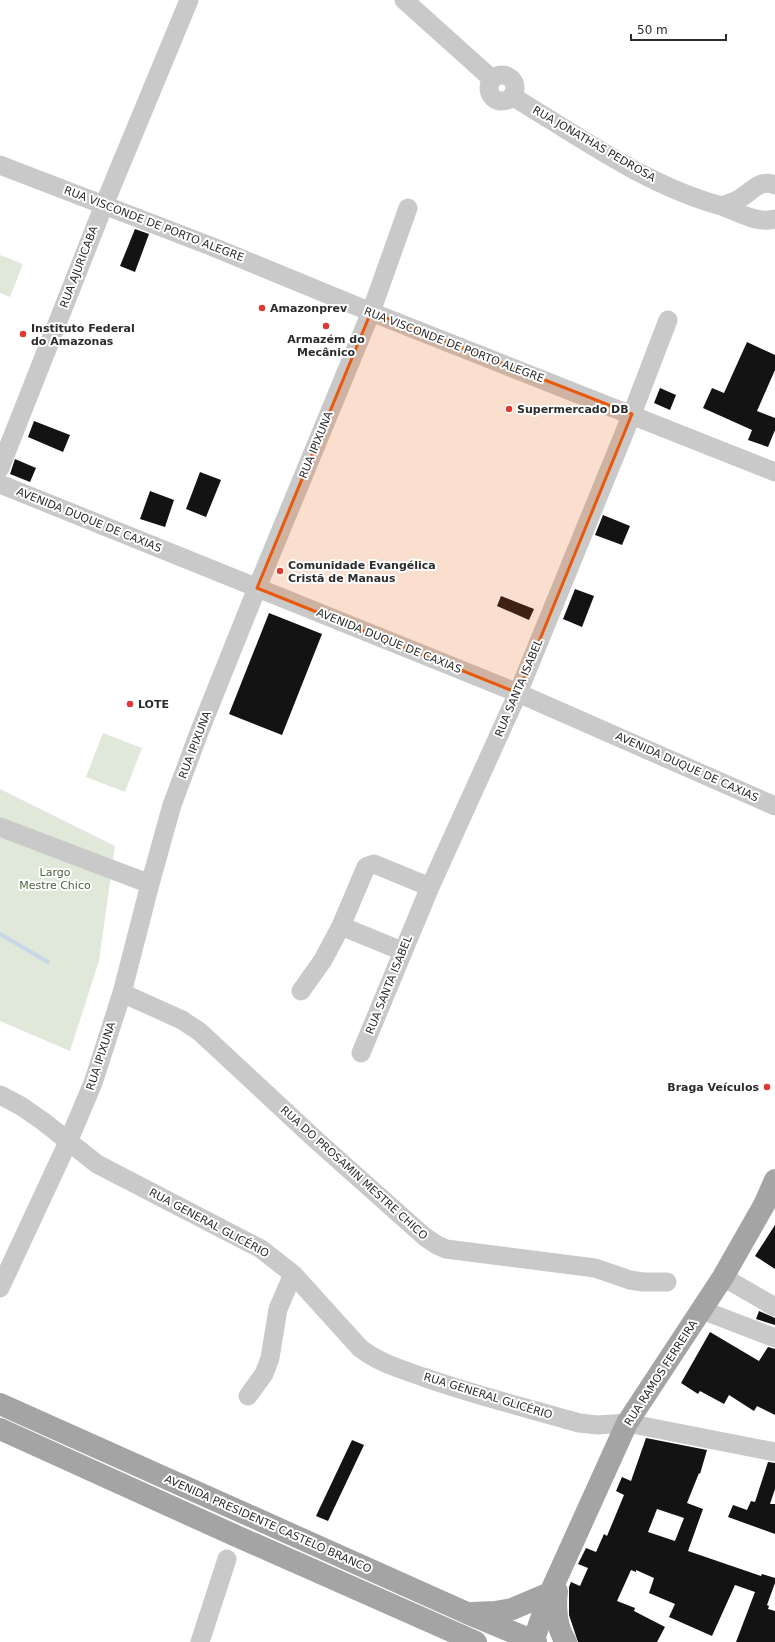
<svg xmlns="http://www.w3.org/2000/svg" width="775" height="1642" font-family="'DejaVu Sans',sans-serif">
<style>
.green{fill:#e0e9d9}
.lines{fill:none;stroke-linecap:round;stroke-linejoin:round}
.stream{stroke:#c6d7e9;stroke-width:4}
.building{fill:#131313;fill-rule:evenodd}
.minor{stroke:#c9c9c9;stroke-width:19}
.major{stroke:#a4a4a4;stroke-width:22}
.marked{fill:#e8590c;fill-opacity:0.2;stroke:#e8590c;stroke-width:3;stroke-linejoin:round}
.poi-dot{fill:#de3a33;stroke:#fff;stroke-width:1.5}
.labels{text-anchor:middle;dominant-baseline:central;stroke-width:4;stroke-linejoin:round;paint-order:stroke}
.street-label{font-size:11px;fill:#2c2c2c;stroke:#fff}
.poi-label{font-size:11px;font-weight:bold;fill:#2c2c2c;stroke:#fff;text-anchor:start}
.park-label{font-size:11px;fill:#4a653b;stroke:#fff}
</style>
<rect width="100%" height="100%" fill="#fff"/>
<path class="green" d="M 0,255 L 23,264 L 10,297 L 0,293 Z
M 103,733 L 142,748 L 125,792 L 86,777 Z
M 0,789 L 115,846 L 99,961 L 70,1051 L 0,1021 Z"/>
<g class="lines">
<path class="stream" d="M 0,934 L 48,962"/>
</g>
<path class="building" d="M 135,229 L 149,234 L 135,272 L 120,266 Z
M 747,342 L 775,355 L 775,370 L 757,411 L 775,418 L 775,430 L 768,447 L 748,440 L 752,430 L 703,408 L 712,388 L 724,393 Z
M 660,388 L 676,395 L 670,410 L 654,403 Z
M 34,421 L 70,435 L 63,452 L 28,437 Z
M 15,459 L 36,468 L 30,482 L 10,474 Z
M 200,472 L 221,480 L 206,517 L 186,509 Z
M 150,491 L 174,500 L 165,527 L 140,519 Z
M 603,515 L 630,526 L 622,545 L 595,535 Z
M 575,589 L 594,596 L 582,627 L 563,619 Z
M 501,596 L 534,609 L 529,620 L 497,606 Z
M 269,613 L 322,634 L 282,735 L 229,714 Z
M 775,1225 L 775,1269 L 755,1256 Z
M 759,1311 L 775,1318 L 775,1325 L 756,1319 Z
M 710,1332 L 759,1361 L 768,1347 L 775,1349 L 775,1415 L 757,1406 L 754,1411 L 729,1395 L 724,1404 L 700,1391 L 698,1394 L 681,1383 Z
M 646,1438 L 707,1450 L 700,1474 L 699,1473 L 687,1503 L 703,1509 L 688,1551 L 761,1576 L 762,1574 L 775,1578 L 775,1583 L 767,1605 L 769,1606 L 768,1609 L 775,1611 L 775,1642 L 736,1642 L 755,1592 L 735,1585 L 712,1636 L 669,1617 L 675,1604 L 649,1593 L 654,1578 L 636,1570 L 636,1572 L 631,1570 L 617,1601 L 635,1608 L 634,1611 L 665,1627 L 657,1642 L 578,1642 L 569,1615 L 569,1587 L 571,1582 L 580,1586 L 588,1568 L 578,1564 L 586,1548 L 596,1552 L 604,1534 L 607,1536 L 624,1495 L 616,1491 L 622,1477 L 631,1481 ZM 657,1509 L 684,1518 L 675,1541 L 648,1532 Z
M 352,1440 L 364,1445 L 328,1521 L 316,1516 Z
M 768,1462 L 775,1463 L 775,1489 L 770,1504 L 775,1504 L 775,1534 L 728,1517 L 733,1505 L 747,1510 L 751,1501 L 755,1502 Z"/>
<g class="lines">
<path class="minor" d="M 404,0 L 492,79
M489 88a13 13 0 1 1 26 0a13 13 0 1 1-26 0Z
M 512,96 C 578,136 647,186 722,206
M 0,165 L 213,247 L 371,312 L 775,472
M 775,185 C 760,179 753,190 742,197 C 736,202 729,203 722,206 C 738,212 757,224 775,219
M 0,468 L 104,205 L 189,0
M 0,484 L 518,693 L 775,806
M 0,827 L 150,884
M 341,926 L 402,951
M 301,991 L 323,960 L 341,926 L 366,867 L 374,864 L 430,887
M 122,993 L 182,1020 L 200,1032 L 316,1140 L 425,1237 L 437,1245 L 446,1249 L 595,1268 L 630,1280 L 643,1282 L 667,1282
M 361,1053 L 430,887 L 518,693 L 632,414 L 668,320
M 0,1095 L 21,1106 L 44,1122 L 97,1164 L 261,1249 L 293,1274 L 360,1348 C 379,1363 401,1369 423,1377 C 474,1395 527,1408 579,1423 L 598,1425 L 627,1423 L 775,1452
M 723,1277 L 775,1307
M 0,1288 L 68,1142 L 93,1083 L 122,993 L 150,884 L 172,805 L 200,730 L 257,588 L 371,312 L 408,208
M 702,1310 L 775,1338
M 248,1396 L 264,1374 L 270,1358 L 278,1309 L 293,1274
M 200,1642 L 227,1559"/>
<path class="major" d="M 0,1404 L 467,1613 L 536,1642
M 0,1429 L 234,1535 L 476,1642
M 557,1591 C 555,1608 556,1627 566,1642
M 472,1613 L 495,1612 L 512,1609 L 550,1593
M 533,1642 L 550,1593 L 627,1423 L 723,1277 L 764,1205 L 775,1180"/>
</g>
<path class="marked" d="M 371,312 L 632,414 L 518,693 L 257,588 Z"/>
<g class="poi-dot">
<circle cx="262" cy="308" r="4"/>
<circle cx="326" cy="326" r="4"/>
<circle cx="23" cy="334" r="4"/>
<circle cx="509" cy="409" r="4"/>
<circle cx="280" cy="571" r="4"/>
<circle cx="130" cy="704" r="4"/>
<circle cx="767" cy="1087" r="4"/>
</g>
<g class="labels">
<g class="street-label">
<text transform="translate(594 144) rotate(30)">RUA JONATHAS PEDROSA</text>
<text transform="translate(154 224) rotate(21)">RUA VISCONDE DE PORTO ALEGRE</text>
<text transform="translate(79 267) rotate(-69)">RUA AJURICABA</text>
<text transform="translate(454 345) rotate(21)">RUA VISCONDE DE PORTO ALEGRE</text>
<text transform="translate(316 445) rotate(-68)">RUA IPIXUNA</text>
<text transform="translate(89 520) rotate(22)">AVENIDA DUQUE DE CAXIAS</text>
<text transform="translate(389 641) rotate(22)">AVENIDA DUQUE DE CAXIAS</text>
<text transform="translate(519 688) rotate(-67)">RUA SANTA ISABEL</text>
<text transform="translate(195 745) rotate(-69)">RUA IPIXUNA</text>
<text transform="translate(687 767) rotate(24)">AVENIDA DUQUE DE CAXIAS</text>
<text transform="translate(389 985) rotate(-68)">RUA SANTA ISABEL</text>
<text transform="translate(101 1056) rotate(-72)">RUA IPIXUNA</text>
<text transform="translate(354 1173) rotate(42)">RUA DO PROSAMIN MESTRE CHICO</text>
<text transform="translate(209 1223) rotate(28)">RUA GENERAL GLICÉRIO</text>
<text transform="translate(661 1373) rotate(-57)">RUA RAMOS FERREIRA</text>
<text transform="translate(488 1396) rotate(17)">RUA GENERAL GLICÉRIO</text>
<text transform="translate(268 1524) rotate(24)">AVENIDA PRESIDENTE CASTELO BRANCO</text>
</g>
<g class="poi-label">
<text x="270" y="308">Amazonprev</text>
<text x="31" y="328">Instituto Federal<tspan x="31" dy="13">do Amazonas</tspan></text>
<text x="326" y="339" text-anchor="middle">Armazém do<tspan x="326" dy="13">Mecânico</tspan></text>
<text x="517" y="409">Supermercado DB</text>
<text x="288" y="565">Comunidade Evangélica<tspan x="288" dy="13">Cristã de Manaus</tspan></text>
<text x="138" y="704">LOTE</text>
<text x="759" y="1087" text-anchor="end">Braga Veículos</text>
</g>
<g class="park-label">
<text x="55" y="872">Largo<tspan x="55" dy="13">Mestre Chico</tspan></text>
</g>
</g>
<path d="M631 34v6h95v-6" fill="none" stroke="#2c2c2c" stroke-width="2"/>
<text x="637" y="34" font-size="12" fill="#2c2c2c" stroke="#ffffff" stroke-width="3" paint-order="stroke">50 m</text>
</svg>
